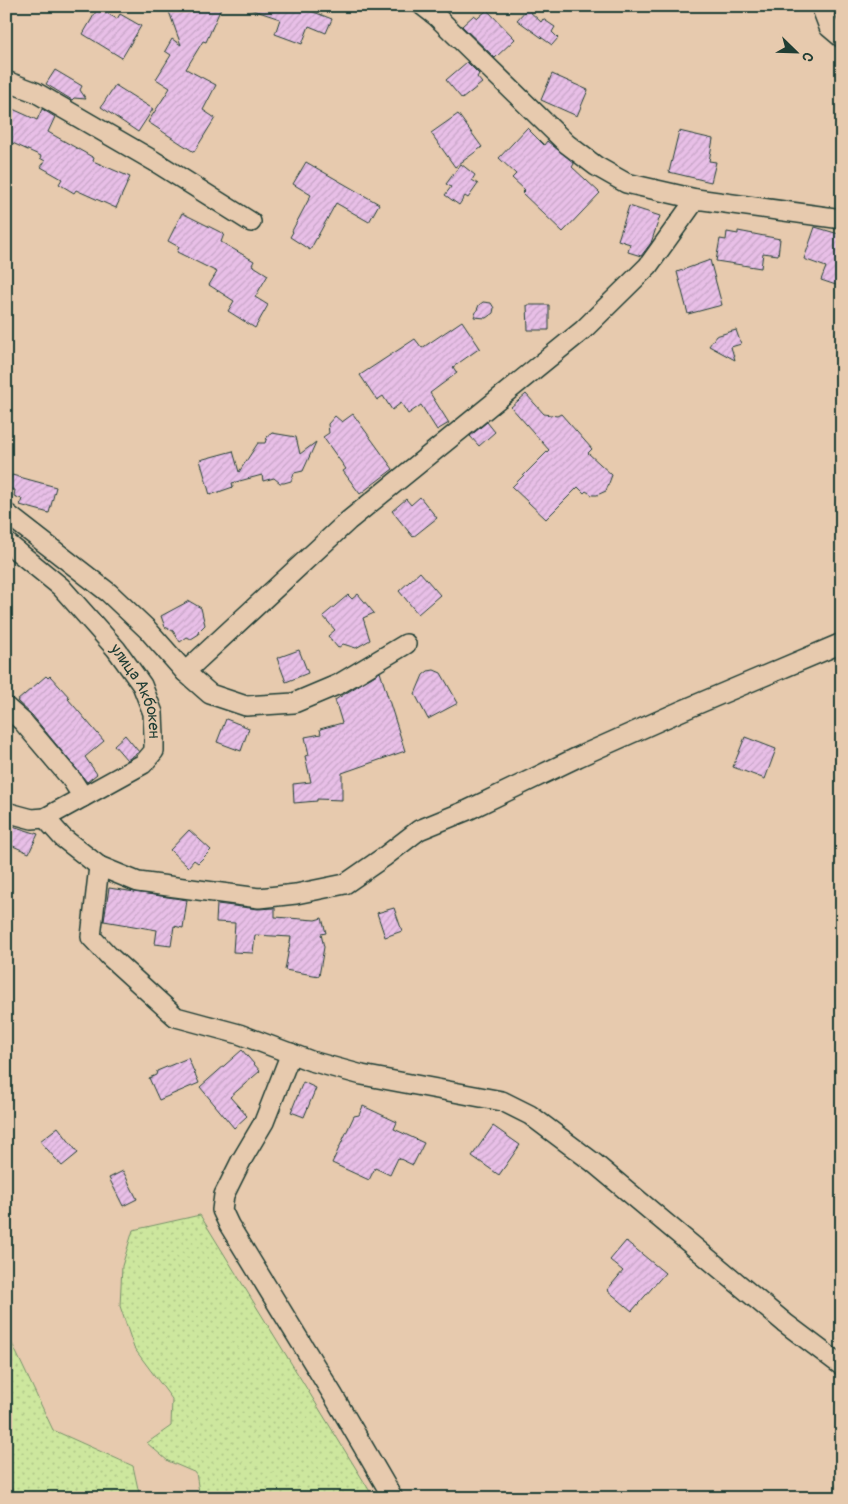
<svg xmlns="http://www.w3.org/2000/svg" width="848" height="1504" font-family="Pangolin,sans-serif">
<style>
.grass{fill:url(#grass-dots);stroke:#769269}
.building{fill:url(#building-hatch);stroke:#1f3d34}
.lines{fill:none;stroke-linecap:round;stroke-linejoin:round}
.minor-casing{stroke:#1f3d34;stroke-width:22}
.minor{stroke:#e7caae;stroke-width:19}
.labels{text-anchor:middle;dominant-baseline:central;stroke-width:4;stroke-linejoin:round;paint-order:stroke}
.street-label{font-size:16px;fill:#1f3d34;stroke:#e7caae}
</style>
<defs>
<pattern id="grass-dots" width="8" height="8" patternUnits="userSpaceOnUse" patternTransform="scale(1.25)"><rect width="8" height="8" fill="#cde79e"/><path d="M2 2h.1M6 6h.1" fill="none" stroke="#b0c789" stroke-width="1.8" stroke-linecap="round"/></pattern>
<pattern id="building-hatch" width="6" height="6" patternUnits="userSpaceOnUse" patternTransform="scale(1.25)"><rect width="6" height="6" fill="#e8bfe7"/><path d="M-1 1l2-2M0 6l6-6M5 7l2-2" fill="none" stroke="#c7a5c7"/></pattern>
</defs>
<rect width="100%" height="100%" fill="#e7caae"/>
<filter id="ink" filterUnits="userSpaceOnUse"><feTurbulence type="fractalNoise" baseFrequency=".02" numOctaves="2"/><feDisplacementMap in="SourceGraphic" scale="10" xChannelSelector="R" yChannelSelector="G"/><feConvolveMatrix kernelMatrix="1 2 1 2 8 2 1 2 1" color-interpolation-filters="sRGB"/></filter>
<g filter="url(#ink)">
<path class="grass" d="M 200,1215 L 374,1498 L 200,1498 L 196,1473 L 168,1461 L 147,1443 L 171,1426 L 172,1399 L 134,1348 L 120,1306 L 122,1266 L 133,1230 Z
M 7,1333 L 53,1430 L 133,1466 L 140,1498 L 18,1498 L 6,1480 Z"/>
<path class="building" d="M 167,6 L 222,6 L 206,42 L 203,41 L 186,69 L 216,85 L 203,110 L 215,118 L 194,152 L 148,122 L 170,88 L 156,79 L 171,55 L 165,51 L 172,39 L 181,45 Z
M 251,6 L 298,6 L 332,19 L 326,33 L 309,26 L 302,44 L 275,34 L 280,19 L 250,9 Z
M 98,8 L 117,19 L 120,14 L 141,26 L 122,58 L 83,34 Z
M 527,9 L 541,22 L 543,19 L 555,27 L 552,32 L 558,38 L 552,45 L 517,20 Z
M 487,10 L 515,39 L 495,58 L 462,26 L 474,15 L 478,18 Z
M 467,62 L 479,74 L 477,77 L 482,83 L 462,99 L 446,80 Z
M 55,70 L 82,86 L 80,90 L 86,99 L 74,98 L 72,100 L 46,84 Z
M 552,74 L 588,90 L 577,116 L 541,100 Z
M 115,85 L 153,109 L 138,132 L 101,107 Z
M 6,106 L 37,120 L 42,109 L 55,117 L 48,132 L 94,158 L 93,161 L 130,177 L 116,208 L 76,190 L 74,193 L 59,184 L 62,179 L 41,167 L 45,161 L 40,158 L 41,156 L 6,140 Z
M 458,114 L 482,147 L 455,167 L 431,133 Z
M 527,128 L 544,145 L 547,141 L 573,162 L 574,164 L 572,167 L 600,193 L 563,232 L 522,193 L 525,190 L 512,178 L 516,174 L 499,158 Z
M 679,131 L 713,139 L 709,161 L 716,162 L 711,182 L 669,172 Z
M 306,162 L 379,204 L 369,222 L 336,203 L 310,250 L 290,237 L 293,232 L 292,231 L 311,195 L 293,184 Z
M 461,164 L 475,175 L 472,180 L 478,184 L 468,198 L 465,196 L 459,205 L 445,195 L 451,187 L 446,184 Z
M 629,206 L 660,216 L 651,243 L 641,256 L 628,252 L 630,244 L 618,240 Z
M 182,213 L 224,234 L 221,242 L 254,261 L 252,265 L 268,275 L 255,297 L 268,305 L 255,328 L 228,311 L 234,301 L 209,285 L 217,272 L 177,252 L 179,247 L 168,241 Z
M 815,227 L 842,235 L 842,287 L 821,280 L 826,267 L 804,259 Z
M 738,231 L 780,239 L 778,255 L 763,253 L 761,268 L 716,261 L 720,239 L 726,240 L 727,232 L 738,234 Z
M 710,260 L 722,305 L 688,314 L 677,272 Z
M 483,302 L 491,303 L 494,308 L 493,313 L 486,318 L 474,317 L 479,305 Z
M 527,305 L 549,305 L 549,330 L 528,330 Z
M 462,321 L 480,348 L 453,367 L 457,373 L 430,393 L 449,423 L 437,430 L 421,405 L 408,414 L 401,403 L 392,410 L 383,396 L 377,400 L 360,375 L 415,339 L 422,348 Z
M 736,330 L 741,344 L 731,347 L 735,360 L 709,346 L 716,336 Z
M 526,394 L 544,414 L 557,416 L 561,414 L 592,449 L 588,453 L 612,475 L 606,491 L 597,495 L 592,495 L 586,491 L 584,493 L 578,487 L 546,519 L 512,487 L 549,450 L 511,407 Z
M 353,414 L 393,469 L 360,494 L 343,471 L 346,469 L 323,437 L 329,433 L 328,424 L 335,416 L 342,422 Z
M 487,422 L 495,432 L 479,446 L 470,436 Z
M 272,433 L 296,437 L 300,454 L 316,442 L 303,471 L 294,473 L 291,481 L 284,483 L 280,483 L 274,478 L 263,481 L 262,475 L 232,483 L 233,487 L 210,495 L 200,460 L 233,451 L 239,472 L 258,443 L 265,443 L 267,437 Z
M 12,475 L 56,487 L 49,513 L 20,505 L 22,499 L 14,496 L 15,490 L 8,488 Z
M 420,497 L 437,518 L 413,537 L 392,511 L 406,499 L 411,505 Z
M 420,572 L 440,595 L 418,614 L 399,591 Z
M 358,594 L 374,613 L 363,618 L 370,640 L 356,648 L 343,644 L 338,648 L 328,636 L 335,630 L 323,616 L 348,595 L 352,599 Z
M 189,601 L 201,608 L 205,625 L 198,632 L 199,634 L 191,639 L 187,637 L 180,642 L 173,631 L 165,627 L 161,616 Z
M 299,650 L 308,673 L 286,682 L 277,658 Z
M 434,670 L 441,673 L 458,703 L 428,719 L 415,694 L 423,675 L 428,671 Z
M 380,672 L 405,751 L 342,773 L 342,800 L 317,799 L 317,801 L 294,803 L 293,784 L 311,782 L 305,756 L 309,755 L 305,737 L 321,734 L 320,729 L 342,723 L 335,700 Z
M 46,676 L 48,678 L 50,676 L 70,698 L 68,699 L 104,741 L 85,757 L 97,774 L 87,782 L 32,715 L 17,701 Z
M 226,719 L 249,728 L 241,751 L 217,742 Z
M 125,735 L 139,752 L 127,760 L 114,745 Z
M 745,737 L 776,749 L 765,779 L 733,767 Z
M 6,824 L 38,834 L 29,853 L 6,843 Z
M 189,830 L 211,850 L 198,863 L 194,860 L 188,867 L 170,850 Z
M 109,888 L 187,900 L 183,928 L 174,926 L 171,946 L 155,944 L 157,930 L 104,921 Z
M 217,904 L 258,909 L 275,908 L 275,917 L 315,920 L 322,918 L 326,933 L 321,934 L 324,947 L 319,976 L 285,970 L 291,937 L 255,935 L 253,953 L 233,952 L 235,923 L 216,922 Z
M 394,908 L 402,931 L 385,937 L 377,913 Z
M 242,1050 L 260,1071 L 230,1097 L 247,1116 L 234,1128 L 200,1087 Z
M 188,1058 L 199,1083 L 159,1100 L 149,1078 L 156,1075 L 157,1071 Z
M 303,1082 L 316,1088 L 304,1117 L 291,1112 Z
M 363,1106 L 397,1122 L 394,1129 L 424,1143 L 413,1165 L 398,1158 L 390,1175 L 375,1168 L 369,1180 L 332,1163 L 354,1116 L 359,1115 Z
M 493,1126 L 520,1145 L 499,1175 L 472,1156 Z
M 58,1127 L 78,1153 L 62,1166 L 40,1141 Z
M 123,1171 L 137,1199 L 123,1206 L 109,1178 Z
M 626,1241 L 665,1273 L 632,1311 L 607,1290 L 623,1271 L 610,1260 Z"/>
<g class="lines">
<defs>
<g id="minor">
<path d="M 423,6 L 436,16 L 567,144 L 596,166 L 626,183 L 696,199"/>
<path d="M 821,6 L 829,27 L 842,38"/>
<path d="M 6,81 L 35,92 L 154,161 L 251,222"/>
<path d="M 6,513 L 109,593 L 147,629 L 185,672 L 210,694 L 246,706 L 294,703 L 339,684 L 406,644"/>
<path id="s1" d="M 6,542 L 61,587 L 116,649 L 142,685 L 153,713 L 154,736 L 154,751 L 143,764 L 45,818 L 32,819 L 6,812"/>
<path d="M 185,672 L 348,521 L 583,330 L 648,266 L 696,199 L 842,219"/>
<path d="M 6,707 L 23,722 L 72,780 L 83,797"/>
<path d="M 45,818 L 63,838 L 99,866 L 138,882 L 259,898 L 296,894 L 345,884 L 384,857 L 419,830 L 468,810 L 578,757 L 681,711 L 842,643"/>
<path d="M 99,866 L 91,937 L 109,956 L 176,1017 L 239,1034 L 311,1061 L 362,1075 L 502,1101 L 530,1115 L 594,1163 L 785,1323 L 842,1366"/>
<path d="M 291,1053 L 264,1122 L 241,1161 L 224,1195 L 222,1210 L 229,1225 L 333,1395 L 393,1498"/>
</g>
</defs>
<use href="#minor" class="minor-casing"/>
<use href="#minor" class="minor"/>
</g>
</g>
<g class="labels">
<g class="street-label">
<text stroke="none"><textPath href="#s1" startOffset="202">улица Акбокен</textPath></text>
</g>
</g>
<rect width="848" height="1504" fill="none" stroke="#e7caae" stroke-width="25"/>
<rect x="12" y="12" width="823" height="1479" fill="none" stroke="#1f3d34" stroke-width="2" filter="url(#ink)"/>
<g transform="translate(796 52) rotate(113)" stroke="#e7caae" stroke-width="4" paint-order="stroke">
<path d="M0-4L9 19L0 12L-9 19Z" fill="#1f3d34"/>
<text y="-8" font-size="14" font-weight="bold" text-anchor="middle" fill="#1f3d34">С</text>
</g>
</svg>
